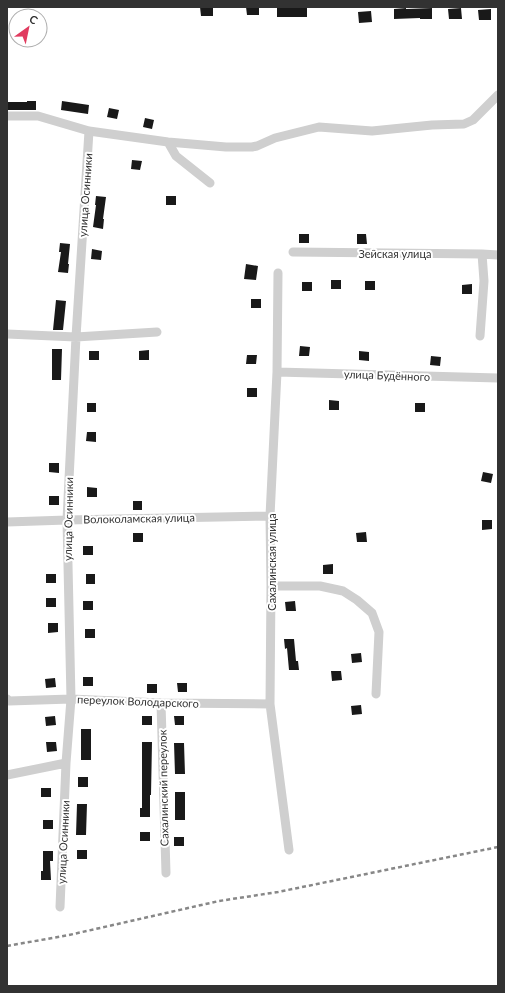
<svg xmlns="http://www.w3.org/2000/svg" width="505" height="993" font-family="Lato,sans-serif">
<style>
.building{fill:#191919}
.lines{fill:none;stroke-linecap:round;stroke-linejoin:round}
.minor{stroke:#cfcfcf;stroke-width:9}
.rail{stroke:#878787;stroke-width:2.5;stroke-dasharray:4 3;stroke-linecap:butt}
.labels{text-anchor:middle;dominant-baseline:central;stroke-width:4;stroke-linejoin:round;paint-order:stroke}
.street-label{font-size:11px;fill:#323232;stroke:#fff}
</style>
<rect width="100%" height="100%" fill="#fff"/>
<path class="building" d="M 200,7 L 213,7 L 213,16 L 201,16 Z
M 246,7 L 259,7 L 259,15 L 247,15 Z
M 277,7 L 307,7 L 307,17 L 277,17 Z
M 406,8 L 406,9 L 432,8 L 432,19 L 420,19 L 420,18 L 394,19 L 394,9 Z
M 461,8 L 462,19 L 449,19 L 448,9 Z
M 491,9 L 491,20 L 479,20 L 478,10 Z
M 371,11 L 372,22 L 359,23 L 358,12 Z
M 27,101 L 36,101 L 36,110 L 7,110 L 7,102 L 27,102 Z
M 62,101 L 89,105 L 88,114 L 61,110 Z
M 109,108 L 119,110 L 117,119 L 107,117 Z
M 145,118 L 154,120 L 152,129 L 143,127 Z
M 132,160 L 142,161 L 140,170 L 131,169 Z
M 96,196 L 106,197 L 103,219 L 104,219 L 103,229 L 93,227 L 96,205 L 95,205 Z
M 166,196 L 176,196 L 176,205 L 166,205 Z
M 299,234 L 309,234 L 309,243 L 299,243 Z
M 357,234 L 366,234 L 367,244 L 357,244 Z
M 60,243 L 70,244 L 68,264 L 69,264 L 68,273 L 58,272 L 61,252 L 59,252 Z
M 92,249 L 102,251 L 101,260 L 91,259 Z
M 246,264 L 258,266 L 256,280 L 244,279 Z
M 331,280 L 341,280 L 341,289 L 331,289 Z
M 365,281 L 375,281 L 375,290 L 365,290 Z
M 302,282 L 312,282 L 312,291 L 302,291 Z
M 472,284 L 472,294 L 462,294 L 462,285 Z
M 251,299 L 261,299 L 261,308 L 251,308 Z
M 56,300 L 66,301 L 63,330 L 53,330 Z
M 300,346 L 310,347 L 309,356 L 299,356 Z
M 52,349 L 62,349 L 61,380 L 52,380 Z
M 149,350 L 149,360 L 139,360 L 139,351 Z
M 89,351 L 99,351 L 99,360 L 89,360 Z
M 359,351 L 369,352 L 369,361 L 359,360 Z
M 247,355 L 257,355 L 256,364 L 246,364 Z
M 431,356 L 441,357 L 440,366 L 430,365 Z
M 247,388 L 257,388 L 257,397 L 247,397 Z
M 329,400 L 339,401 L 339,410 L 329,410 Z
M 87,403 L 96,403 L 96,412 L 87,412 Z
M 415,403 L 425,403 L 425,412 L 415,412 Z
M 87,432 L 96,432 L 96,442 L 86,441 Z
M 49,463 L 59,463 L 59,473 L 49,472 Z
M 483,472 L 493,474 L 491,483 L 481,481 Z
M 87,487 L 97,488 L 97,497 L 87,497 Z
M 49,496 L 59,496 L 59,505 L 49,505 Z
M 133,501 L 142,501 L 142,510 L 133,510 Z
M 482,520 L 492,520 L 492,529 L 482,530 Z
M 366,532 L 367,542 L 357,542 L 356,533 Z
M 133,533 L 143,533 L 143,542 L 133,542 Z
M 83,546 L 93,546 L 93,555 L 83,555 Z
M 333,564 L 333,574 L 323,574 L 323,565 Z
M 46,574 L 56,574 L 56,583 L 46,583 Z
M 86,574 L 95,574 L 95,584 L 86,584 Z
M 46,598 L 56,598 L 56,607 L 46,607 Z
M 83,601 L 93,601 L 93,610 L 83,610 Z
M 295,601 L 296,611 L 286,611 L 285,602 Z
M 48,623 L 58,623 L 58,632 L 48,633 Z
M 85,629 L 95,629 L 95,638 L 85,638 Z
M 284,639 L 294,639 L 296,661 L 298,661 L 299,670 L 289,670 L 287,648 L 285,649 Z
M 361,653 L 362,662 L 352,663 L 351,654 Z
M 331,671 L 341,671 L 342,680 L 332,681 Z
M 83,677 L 93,677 L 93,686 L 83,686 Z
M 55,678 L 56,687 L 46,688 L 45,679 Z
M 177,683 L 187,683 L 187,692 L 178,692 Z
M 147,684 L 157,684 L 157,693 L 147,693 Z
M 361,705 L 362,714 L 352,715 L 351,706 Z
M 55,716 L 56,725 L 46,726 L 45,717 Z
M 142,716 L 152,716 L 152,725 L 142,725 Z
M 174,716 L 184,716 L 184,725 L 175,725 Z
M 81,729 L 91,729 L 91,760 L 81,760 Z
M 46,742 L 56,742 L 57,751 L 47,752 Z
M 142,742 L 152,742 L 151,795 L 150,795 L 150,817 L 140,817 L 140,808 L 142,808 Z
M 174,743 L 184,743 L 185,774 L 175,774 Z
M 78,777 L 88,777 L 88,787 L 78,787 Z
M 41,788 L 51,788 L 51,797 L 41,797 Z
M 175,792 L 185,792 L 185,820 L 175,820 Z
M 77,804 L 87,804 L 86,835 L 76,835 Z
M 43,820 L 53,820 L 53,829 L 43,829 Z
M 140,832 L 150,832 L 150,841 L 140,841 Z
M 174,837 L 184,837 L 184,846 L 174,846 Z
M 77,850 L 87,850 L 87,859 L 77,859 Z
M 43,851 L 53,851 L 53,861 L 50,861 L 51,880 L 41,880 L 41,871 L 43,871 Z"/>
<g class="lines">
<path class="minor" d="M 7,116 L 38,116 L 89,131 L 168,142 L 226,147 L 252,147 L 257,146 L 275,138 L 319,127 L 372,131 L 432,125 L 464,124 L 473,120 L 498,95
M 168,142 L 176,156 L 210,183
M 293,252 L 482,254 L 498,255
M 278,273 L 277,372 L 270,516 L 271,586 L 270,704 L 289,850
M 7,334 L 76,337 L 157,332
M 480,336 L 484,281 L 482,254
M 277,372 L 498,378
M 7,522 L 67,520 L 270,516
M 271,586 L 320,586 L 343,591 L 357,600 L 372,613 L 379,632 L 376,694
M 7,699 L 9,701 L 71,699 L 161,703 L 270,704
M 161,703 L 166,873
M 7,775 L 66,763
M 60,907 L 66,763 L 71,699 L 67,520 L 76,337 L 89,131"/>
<path class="rail" d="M 7,946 L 69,935 L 219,901 L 278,892 L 498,847"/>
</g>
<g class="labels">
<g class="street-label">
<text transform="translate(85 195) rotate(-86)">улица Осинники</text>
<text x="395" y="253">Зейская улица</text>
<text transform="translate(387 375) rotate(2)">улица Будённого</text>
<text transform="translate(139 518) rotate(-1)">Волоколамская улица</text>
<text transform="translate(68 519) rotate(-89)">улица Осинники</text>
<text transform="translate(271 562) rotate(-90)">Сахалинская улица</text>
<text transform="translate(138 701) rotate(2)">переулок Володарского</text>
<text transform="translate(163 788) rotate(-91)">Сахалинский переулок</text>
<text transform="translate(63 842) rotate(-87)">улица Осинники</text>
</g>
</g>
<rect width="505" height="993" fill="none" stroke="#323232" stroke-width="16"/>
<g transform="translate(28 28) rotate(33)"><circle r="19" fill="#ffffff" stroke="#adadad"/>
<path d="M0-3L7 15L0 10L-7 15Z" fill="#e13c60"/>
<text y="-6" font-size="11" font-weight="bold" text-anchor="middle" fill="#323232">С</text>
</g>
</svg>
